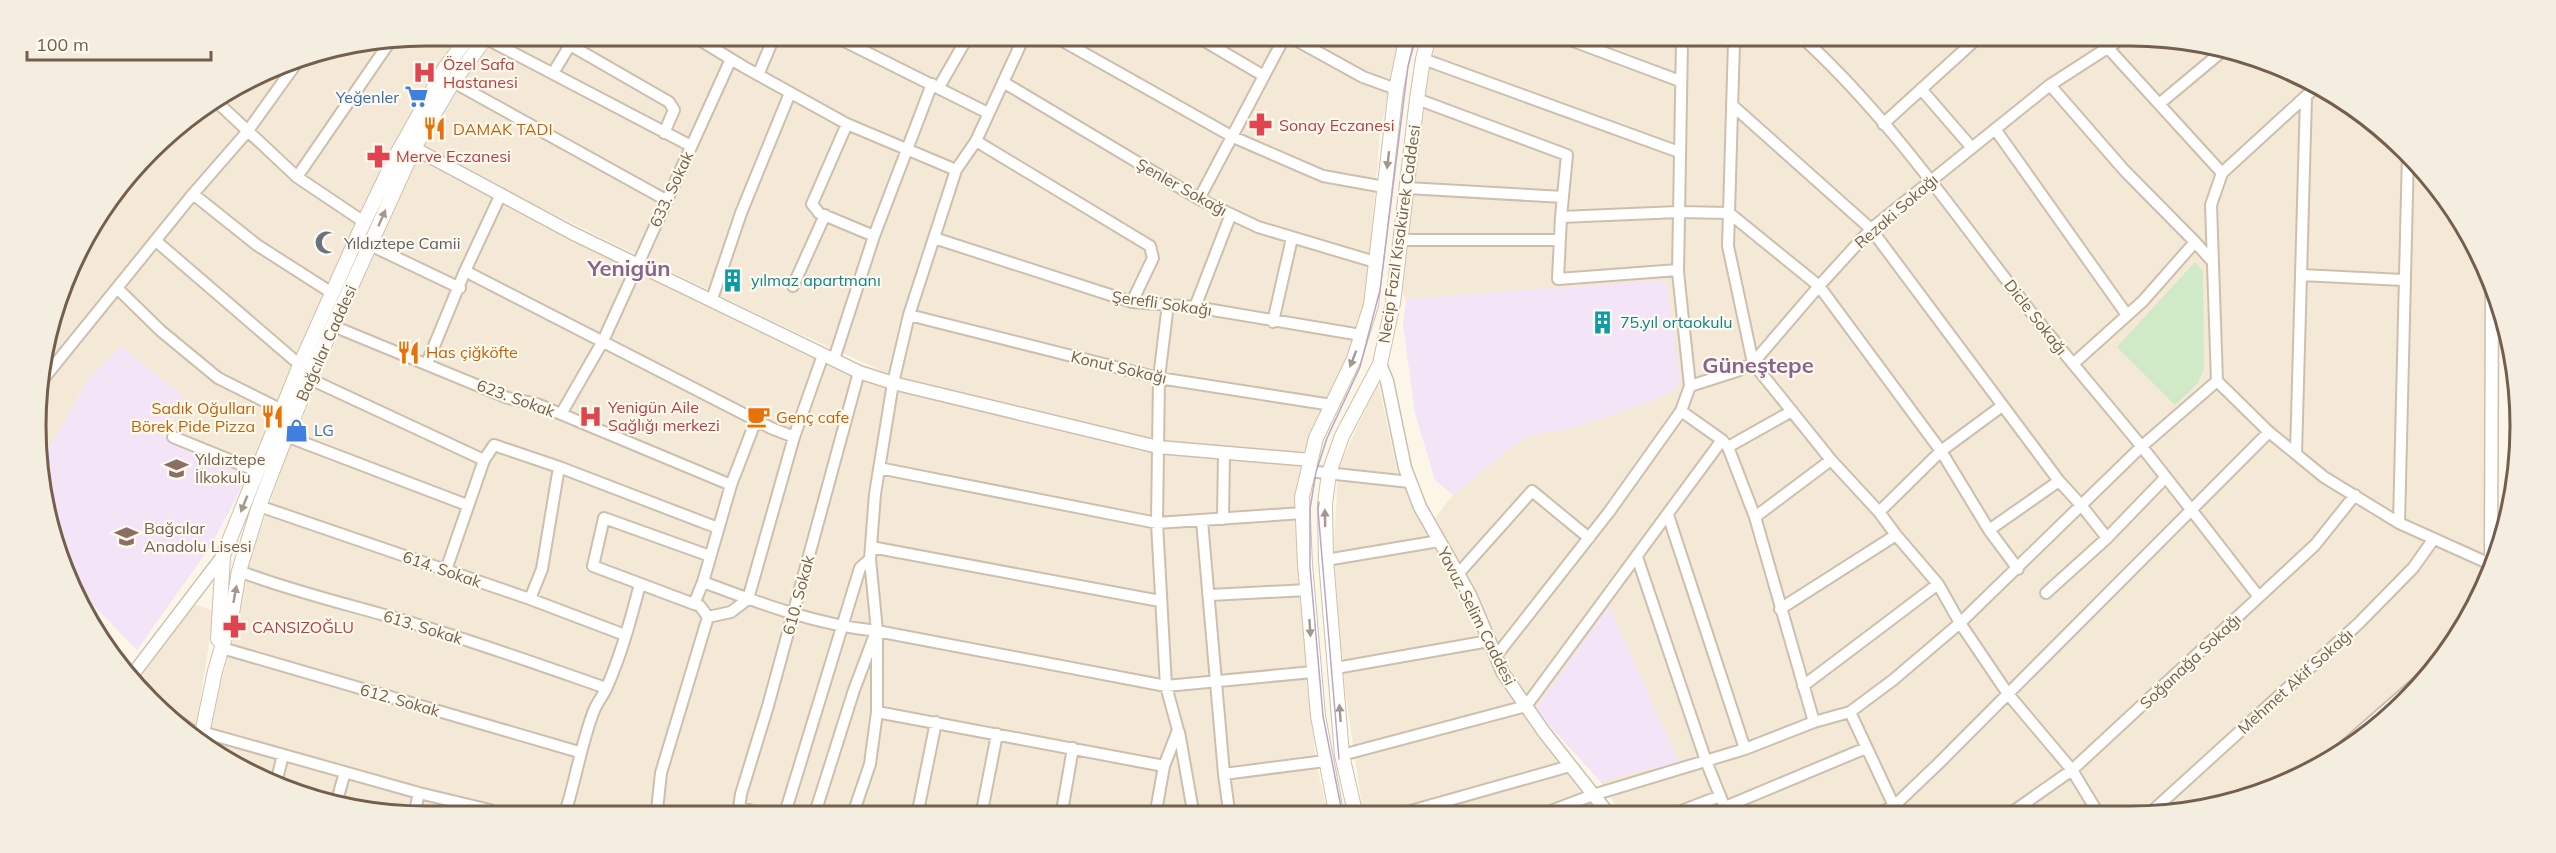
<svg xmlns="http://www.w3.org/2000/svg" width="2556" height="853" font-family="Mulish,sans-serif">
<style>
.residential{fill:#f3e9d6}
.education{fill:#f3e4f8}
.green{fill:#d0e9c6}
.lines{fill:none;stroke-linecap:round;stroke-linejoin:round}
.minor-casing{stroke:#cdbfae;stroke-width:14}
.tertiary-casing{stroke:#cdbfae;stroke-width:15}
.secondary-casing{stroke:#d0c0ab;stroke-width:16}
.minor{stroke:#fff;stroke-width:10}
.tertiary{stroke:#fff;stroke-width:12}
.secondary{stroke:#fff;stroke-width:14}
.tram{stroke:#baa6c5;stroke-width:1.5}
.oneway{fill:#a5978b}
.labels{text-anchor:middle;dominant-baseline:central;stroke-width:4.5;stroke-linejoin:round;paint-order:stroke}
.health-label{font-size:16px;fill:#be3a42;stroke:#fefaed;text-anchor:start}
.shop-label{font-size:16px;fill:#366cbe;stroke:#fefaed;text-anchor:end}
.food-label{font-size:16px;fill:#c56008;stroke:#fefaed;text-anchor:start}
.street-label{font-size:16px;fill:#745f4d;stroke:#fefaed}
.worship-label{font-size:16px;fill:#5b616d;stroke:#fefaed;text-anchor:start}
.culture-label{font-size:16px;fill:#0d838f;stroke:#fefaed;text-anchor:start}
.education-label{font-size:16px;fill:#785e54;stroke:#fefaed;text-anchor:start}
.district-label{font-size:22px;font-weight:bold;fill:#876590;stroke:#fefaed}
.rim{fill:none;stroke:#745f4d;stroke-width:3}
</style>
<rect width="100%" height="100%" fill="#fbf6e7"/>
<path class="residential" d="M 426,36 L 463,36 L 452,51 L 407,122 L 356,227 L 250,472 L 165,437 L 184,397 L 167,385 L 88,379 L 45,456 L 39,376 L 76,253 L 169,133 L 277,66 Z
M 498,36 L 1401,40 L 1380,131 L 1367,287 L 1360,325 L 1304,453 L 1166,443 L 900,379 L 778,324 L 525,200 L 422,146 L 469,72 Z
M 1435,40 L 2206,44 L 2279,66 L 2347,102 L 2406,151 L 2454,210 L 2486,269 L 2485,576 L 2468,621 L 2405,703 L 2303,777 L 2181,814 L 1620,812 L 1600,781 L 1679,762 L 1609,607 L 1535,710 L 1509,666 L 1435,518 L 1453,495 L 1526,436 L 1576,427 L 1662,397 L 1406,299 L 1402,292 L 1424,79 Z
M 416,155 L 844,371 L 887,388 L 1167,453 L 1301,465 L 1294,506 L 1315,757 L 1327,812 L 350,809 L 210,751 L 206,748 L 249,561 L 288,452 Z
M 1378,382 L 1397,470 L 1476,619 L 1500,681 L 1599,812 L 1363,812 L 1345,690 L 1333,567 L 1338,469 Z
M 193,604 L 214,611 L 194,739 L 151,703 L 134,683 Z"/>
<path class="education" d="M 1666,280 L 1680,384 L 1662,397 L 1576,427 L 1526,436 L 1453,495 L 1435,480 L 1415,413 L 1403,325 L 1406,299 Z
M 121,346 L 184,397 L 163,436 L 250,472 L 210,547 L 137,650 L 92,604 L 71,569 L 67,566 L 49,527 L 45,456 L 88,379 Z
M 1609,606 L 1679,762 L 1600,781 L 1535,710 Z"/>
<path class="green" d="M 2195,262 L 2203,272 L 2204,368 L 2198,383 L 2175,405 L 2117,347 Z
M 2513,351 L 2520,427 L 2513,500 Z"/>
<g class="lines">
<defs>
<path id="minor" d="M 454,36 L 463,44
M 695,37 L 744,67 L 847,124 L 956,170
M 485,38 L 691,146
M 838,38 L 988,113
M 1059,39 L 1233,137 L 1323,176 L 1384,187
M 1201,39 L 1264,76
M 1296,40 L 1363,77 L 1396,89
M 1573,41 L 1680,81
M 1734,42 L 1728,246 L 1753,363 L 1831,460 L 1879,512 L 1896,535 L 1938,584 L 1960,623 L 2008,694 L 2072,770 L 2098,813
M 1807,42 C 1890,119 1955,214 2024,303 C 2062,352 2103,399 2142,447 C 2181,496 2220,547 2259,597
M 570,45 L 669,102 L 674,110 L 664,133
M 2108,48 L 2222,173
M 1423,59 L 1679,152
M 553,73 L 575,37
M 758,75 L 774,37
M 453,82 L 666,200
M 1003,82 L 1199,199 L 1258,227 L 1375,262
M 2050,85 L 2124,170 L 2195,242
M 939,87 L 967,38
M 1921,89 L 1972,148
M 1417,99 L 1567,155 L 1561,217 L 1558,279 L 1678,270
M 218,103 L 297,177 L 364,222
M 2159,104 L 2225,49
M 1732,105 L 1871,229 L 2059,481 L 2081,505 L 2107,538
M 847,124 L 812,204 L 819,213 L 874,236
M 1883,124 L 1972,43
M 1995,129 L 2127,315
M 976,141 L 1150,246 L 1153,258 L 1132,302
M 297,177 L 389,43
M 1407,188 L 1563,197
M 193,194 L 257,245 L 332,293
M 1199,199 L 1283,40
M 1561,217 L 1678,212 L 1729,213 L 1819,286 L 1941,451 L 1989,530 L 2018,569
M 934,238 L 1132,302 L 1195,307 L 1361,335
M 1400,240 L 1559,240
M 156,241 L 300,365
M 370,245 L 460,288
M 465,271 L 771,428 L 794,437
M 2301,275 L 2403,280
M 793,286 L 825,215
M 117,288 L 161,331 L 218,378 L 282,410
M 712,299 L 741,213 L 790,93
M 1195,307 L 1231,214
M 909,315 L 1159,378 L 1332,405
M 1273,322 L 1292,238
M 333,326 L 508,398 L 537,404 L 731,485
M 834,359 L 874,236 L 932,84
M 427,363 L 465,271 L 501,194
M 2073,364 L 2143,301 L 2195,242 L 2212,261
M 310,379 L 484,460
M 2217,381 L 2211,205 L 2222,173 L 2317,86
M 2217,381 L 2269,432 L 2324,477 L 2399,523 L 2490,564
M 40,383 L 193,194 L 247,132 L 298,61
M 1690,386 L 1737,371 L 1753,363 L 1819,286 L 1871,229 L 2050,85 L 2115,43
M 1681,411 L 1722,440 L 1728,447 L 1755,517 L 1814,722
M 561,414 L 603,341 L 731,59
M 286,436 L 467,505
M 173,437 L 257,471
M 1728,447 L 1792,411
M 2296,454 L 2306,97
M 879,468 L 1157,523 L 1303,513
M 1308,471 L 1410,482
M 259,506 L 530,599 L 625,635
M 1879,512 L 1941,451 L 2002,406
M 1668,515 L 1745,749
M 1755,517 L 1831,460
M 1223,519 L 1224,453
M 1202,521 L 1224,774 L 1229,811
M 2399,523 L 2408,153
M 1989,530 L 2059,481
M 871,547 L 1160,601
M 1637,557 L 1706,761 L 1727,813
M 1326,560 L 1439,541
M 446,570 L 484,460 L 494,445 L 559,467 L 718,528
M 239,571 C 296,593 356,606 415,624 C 479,643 543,666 606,688
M 1458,574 L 1532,491 L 1589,538
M 703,582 C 759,603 817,625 877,631 L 1166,686 L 1313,672
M 2046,593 L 2107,538 L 2165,478
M 1210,595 L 1307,590
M 530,599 L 542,569 L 559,467
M 694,604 L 703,582 L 731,485 L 756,420
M 1780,609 L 1896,535
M 708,617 L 731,612 L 748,599 L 794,437 L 823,355
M 222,648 L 579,752
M 1496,656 L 1609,512 L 1681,411 L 1690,386 L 1678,272 L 1682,41
M 1336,668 L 1489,641
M 1803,686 L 1938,584
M 148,700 L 201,737
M 877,712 L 1164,766
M 1850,712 L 1894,806
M 202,732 L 419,793 L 490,810
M 1179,732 L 1193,811
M 2341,749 L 2429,672
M 1342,755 L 1526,706 L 1722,440
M 1224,774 L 1325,761
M 277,779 L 283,755
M 336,804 L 345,772
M 1725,807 L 1866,748
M 415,810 L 419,793
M 566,810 C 576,778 581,745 593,713 C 596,704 602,697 606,689 C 621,656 631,619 640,584
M 657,810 L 661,773 L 708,617 L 700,606 L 694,604 L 593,566 L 604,518 L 710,556
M 749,810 L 739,808 L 741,794 L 768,706 L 859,372
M 786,810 L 860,568 L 870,559
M 816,810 L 854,690 L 874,637
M 854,811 L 870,764 L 877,712 L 877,631 L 870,559 L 875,494 L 893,383 L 909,315 L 956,170 L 976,141 L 1023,39
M 918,811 L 936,722
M 982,811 L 997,734
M 1062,811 L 1073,748
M 1156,811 L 1164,766 L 1178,730 L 1166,686 L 1157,523 L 1159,378 L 1168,304
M 1407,812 L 1570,766
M 1548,812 L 1593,795 L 1745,749 L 1814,722 L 1850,712 L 1893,680 L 1960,623 L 2141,447 L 2217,381
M 1679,812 L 1720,796
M 1880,813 L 1894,806 L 1938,764 L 2269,432
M 2011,813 L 2072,770 L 2315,545 L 2355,495
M 2149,814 L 2358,624 L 2413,568 L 2433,540"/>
<path id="tertiary" d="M 2105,43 L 2108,48
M 414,148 L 572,233 L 859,372 L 893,383 L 1158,447 L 1311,460
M 1380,364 L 1387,381 L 1405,468 L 1420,507 L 1470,595 L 1503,673 L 1544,732 L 1607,812
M 2491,559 L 2492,281
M 130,678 L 223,556"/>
<path id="secondary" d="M 218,639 L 223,556 L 300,365 L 364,222 L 396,156 L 445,68 L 469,36
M 200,743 L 215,671 L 232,613 L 239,571 L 259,506 L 286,436 L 314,368 L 414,148 L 453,82 L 487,36
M 1336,812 L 1318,716 L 1305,564 L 1302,497 L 1316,438 L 1354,359 L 1371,305 L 1396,89 L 1406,40
M 1355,812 L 1342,755 L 1326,560 L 1325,504 L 1329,473 L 1342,436 L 1380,364 L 1393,303 L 1417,99 L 1423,59 L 1428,40"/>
</defs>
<use href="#minor" class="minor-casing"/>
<use href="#tertiary" class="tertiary-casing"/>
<use href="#secondary" class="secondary-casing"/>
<use href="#minor" class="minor"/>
<use href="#tertiary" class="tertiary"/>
<use href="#secondary" class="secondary"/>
<path class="tram" d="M 1319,502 L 1318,510 L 1339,759
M 1342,812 L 1323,716 L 1310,567 L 1310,509 L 1316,472 L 1327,438 L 1360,367 L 1380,290 L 1408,66 L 1415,40"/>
</g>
<defs><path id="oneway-solid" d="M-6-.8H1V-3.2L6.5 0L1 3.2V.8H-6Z" transform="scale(1.5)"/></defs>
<g class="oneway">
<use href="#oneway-solid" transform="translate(1388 160) rotate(97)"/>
<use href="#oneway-solid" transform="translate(382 218) rotate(-66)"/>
<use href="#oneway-solid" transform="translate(1353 359) rotate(111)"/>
<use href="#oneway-solid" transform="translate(244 504) rotate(112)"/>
<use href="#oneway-solid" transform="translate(1325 518) rotate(-91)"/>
<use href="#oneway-solid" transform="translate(235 594) rotate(-80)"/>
<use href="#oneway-solid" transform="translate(1310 628) rotate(86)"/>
<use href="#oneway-solid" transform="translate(1340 713) rotate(-94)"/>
</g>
<defs>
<symbol id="hospital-bare" viewBox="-9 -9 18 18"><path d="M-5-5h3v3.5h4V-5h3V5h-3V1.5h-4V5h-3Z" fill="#e0444e" stroke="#fefaed" stroke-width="2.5" paint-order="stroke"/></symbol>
<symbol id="supermarket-bare" viewBox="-9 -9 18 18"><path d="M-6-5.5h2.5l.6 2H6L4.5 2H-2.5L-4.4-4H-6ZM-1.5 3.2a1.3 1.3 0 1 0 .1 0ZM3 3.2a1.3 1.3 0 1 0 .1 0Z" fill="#3f7fe0" stroke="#fefaed" stroke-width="2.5" paint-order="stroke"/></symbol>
<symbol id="pharmacy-bare" viewBox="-9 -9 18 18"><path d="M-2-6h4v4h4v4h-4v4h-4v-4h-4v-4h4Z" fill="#e0444e" stroke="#fefaed" stroke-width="2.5" paint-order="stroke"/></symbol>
<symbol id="restaurant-bare" viewBox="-9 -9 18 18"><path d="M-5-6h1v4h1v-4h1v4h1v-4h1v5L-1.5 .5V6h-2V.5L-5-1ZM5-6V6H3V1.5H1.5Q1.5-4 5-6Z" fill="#e8710a" stroke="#fefaed" stroke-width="2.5" paint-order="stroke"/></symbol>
<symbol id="mosque-bare" viewBox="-9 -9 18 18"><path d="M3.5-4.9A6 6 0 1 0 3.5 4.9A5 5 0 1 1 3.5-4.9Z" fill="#6b7280" stroke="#fefaed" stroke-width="2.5" paint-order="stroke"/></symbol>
<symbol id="building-bare" viewBox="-9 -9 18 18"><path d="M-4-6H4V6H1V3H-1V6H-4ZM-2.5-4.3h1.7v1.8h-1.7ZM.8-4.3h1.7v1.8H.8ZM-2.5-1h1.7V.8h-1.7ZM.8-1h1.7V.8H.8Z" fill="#0f9aa8" stroke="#fefaed" stroke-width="2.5" paint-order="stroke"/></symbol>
<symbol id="cafe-bare" viewBox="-9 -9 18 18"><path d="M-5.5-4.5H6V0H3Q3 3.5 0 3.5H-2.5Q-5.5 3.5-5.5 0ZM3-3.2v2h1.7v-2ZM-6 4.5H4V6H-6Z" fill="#e8710a" stroke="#fefaed" stroke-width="2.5" paint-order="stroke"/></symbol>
<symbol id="shop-bare" viewBox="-9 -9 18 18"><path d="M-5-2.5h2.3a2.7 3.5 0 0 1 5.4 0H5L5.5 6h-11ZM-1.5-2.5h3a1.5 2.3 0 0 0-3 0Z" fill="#3f7fe0" stroke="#fefaed" stroke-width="2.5" paint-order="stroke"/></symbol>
<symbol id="school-bare" viewBox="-9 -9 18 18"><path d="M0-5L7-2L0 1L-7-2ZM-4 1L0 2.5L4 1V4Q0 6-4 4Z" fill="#8d6e63" stroke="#fefaed" stroke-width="2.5" paint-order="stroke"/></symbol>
</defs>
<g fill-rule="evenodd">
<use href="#hospital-bare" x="408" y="56" width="33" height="33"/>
<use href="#supermarket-bare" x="400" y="80" width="33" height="33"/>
<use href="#pharmacy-bare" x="1244" y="108" width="33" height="33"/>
<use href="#restaurant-bare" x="418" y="112" width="33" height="33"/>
<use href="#pharmacy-bare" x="362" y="140" width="33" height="33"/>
<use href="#mosque-bare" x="310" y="226" width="33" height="33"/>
<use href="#building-bare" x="716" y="264" width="33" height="33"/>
<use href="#building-bare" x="1586" y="306" width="33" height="33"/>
<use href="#restaurant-bare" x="392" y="336" width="33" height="33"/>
<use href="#hospital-bare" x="574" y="400" width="33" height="33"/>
<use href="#restaurant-bare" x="256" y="400" width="33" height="33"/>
<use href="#cafe-bare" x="742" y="400" width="33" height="33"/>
<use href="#shop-bare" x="280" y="414" width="33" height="33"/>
<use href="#school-bare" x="160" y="452" width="33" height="33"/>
<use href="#school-bare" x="110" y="520" width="33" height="33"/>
<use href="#pharmacy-bare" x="218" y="610" width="33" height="33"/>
</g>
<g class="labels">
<g class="health-label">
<text x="443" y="64">Özel Safa<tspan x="443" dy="18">Hastanesi</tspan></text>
<text x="1279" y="125">Sonay Eczanesi</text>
<text x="396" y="156">Merve Eczanesi</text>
<text x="608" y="407">Yenigün Aile<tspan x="608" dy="18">Sağlığı merkezi</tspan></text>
<text x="252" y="627">CANSIZOĞLU</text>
</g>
<g class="shop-label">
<text x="399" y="97">Yeğenler</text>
<text x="314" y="430" text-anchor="start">LG</text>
</g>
<g class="food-label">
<text x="453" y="129">DAMAK TADI</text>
<text x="426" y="352">Has çiğköfte</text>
<text x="255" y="408" text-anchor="end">Sadık Oğulları<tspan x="255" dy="18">Börek Pide Pizza</tspan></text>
<text x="776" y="417">Genç cafe</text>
</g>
<g class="street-label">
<text transform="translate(1182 187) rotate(29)">Şenler Sokağı</text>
<text transform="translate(671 189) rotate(-65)">633. Sokak</text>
<text transform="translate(1896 211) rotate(-41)">Rezaki Sokağı</text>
<text transform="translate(1399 234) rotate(-82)">Necip Fazıl Kısakürek Caddesi</text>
<text transform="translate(1162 303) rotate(8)">Şerefli Sokağı</text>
<text transform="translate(2036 317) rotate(52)">Dicle Sokağı</text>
<text transform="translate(326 343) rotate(-66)">Bağcılar Caddesi</text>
<text transform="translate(1119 367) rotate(13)">Konut Sokağı</text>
<text transform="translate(516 398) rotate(20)">623. Sokak</text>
<text transform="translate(442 569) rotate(19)">614. Sokak</text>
<text transform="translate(798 595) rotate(-75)">610. Sokak</text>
<text transform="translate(1477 616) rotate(63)">Yavuz Selim Caddesi</text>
<text transform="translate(423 627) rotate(17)">613. Sokak</text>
<text transform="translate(2190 661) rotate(-43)">Soğanağa Sokağı</text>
<text transform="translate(2295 681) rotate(-42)">Mehmet Akif Sokağı</text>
<text transform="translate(400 700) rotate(16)">612. Sokak</text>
</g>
<g class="worship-label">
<text x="344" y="243">Yıldıztepe Camii</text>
</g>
<g class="culture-label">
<text x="751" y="280">yılmaz apartmanı</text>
<text x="1620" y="322">75.yıl ortaokulu</text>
</g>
<g class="education-label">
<text x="195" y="459">Yıldıztepe<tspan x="195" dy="18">İlkokulu</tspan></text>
<text x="144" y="528">Bağcılar<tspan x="144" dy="18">Anadolu Lisesi</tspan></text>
</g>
<g class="district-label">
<text x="629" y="268">Yenigün</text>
<text x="1758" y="365">Güneştepe</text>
</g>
</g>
<path d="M0 0H2556V853H0ZM426 46H2130A380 380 0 0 1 2510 426V426A380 380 0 0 1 2130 806H426A380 380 0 0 1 46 426V426A380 380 0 0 1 426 46Z" fill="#f3eee0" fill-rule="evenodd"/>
<path class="rim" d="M426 46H2130A380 380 0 0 1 2510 426V426A380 380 0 0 1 2130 806H426A380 380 0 0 1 46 426V426A380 380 0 0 1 426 46Z"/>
<path d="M27 51v9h184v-9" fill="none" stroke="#745f4d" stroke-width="3"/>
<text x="36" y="51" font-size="18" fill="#745f4d" stroke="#fefaed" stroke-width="4.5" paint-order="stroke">100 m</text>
</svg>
